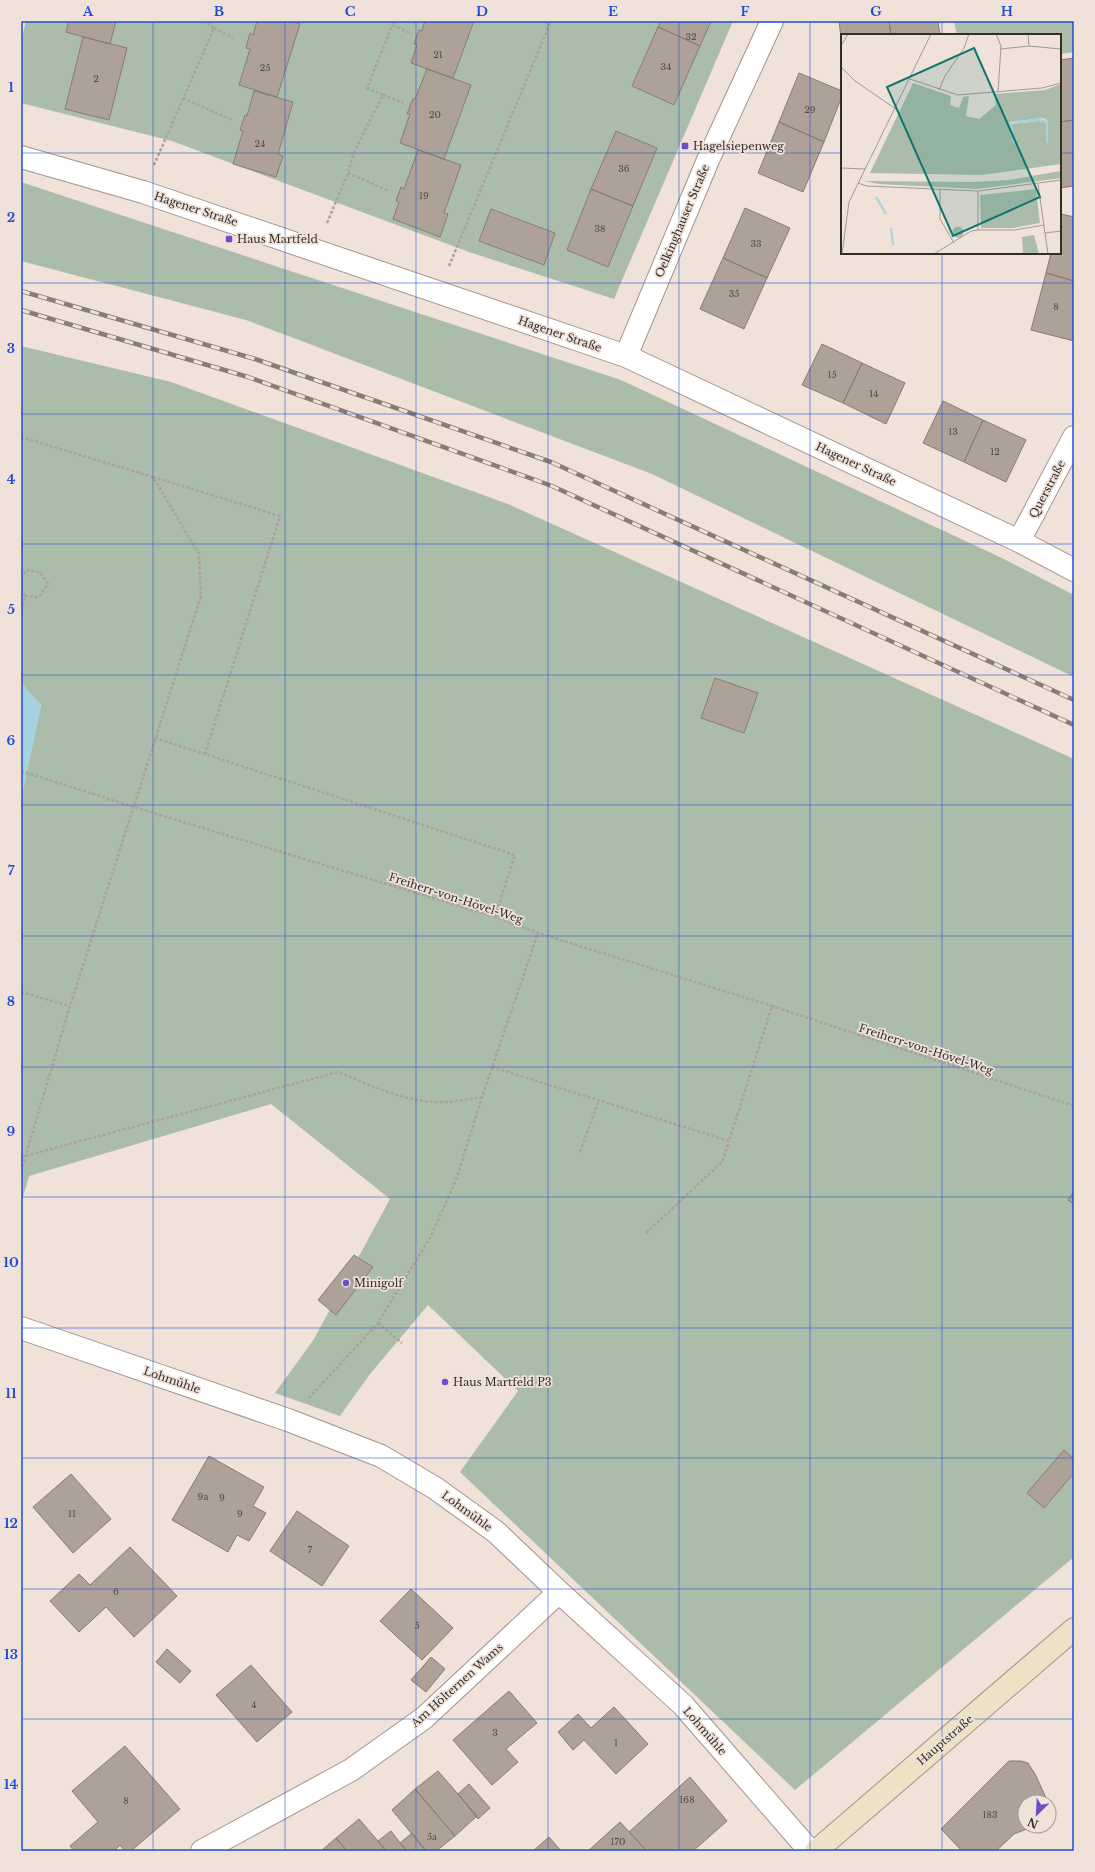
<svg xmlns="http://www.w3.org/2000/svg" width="1095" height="1872" font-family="'Libre Baskerville',serif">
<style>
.green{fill:#abbdaa}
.water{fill:#a4d2de}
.building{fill:#aea298;stroke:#877c72}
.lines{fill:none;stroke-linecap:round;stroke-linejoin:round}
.street-casing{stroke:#a3948d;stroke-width:24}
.secondary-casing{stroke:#a3948d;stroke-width:24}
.path{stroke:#aca09a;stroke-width:2.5;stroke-dasharray:3 2;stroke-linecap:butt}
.street{stroke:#fff;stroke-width:22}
.secondary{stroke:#ede2c5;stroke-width:22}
.rail-casing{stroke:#877d78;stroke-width:4.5}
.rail{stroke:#f0e1d9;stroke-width:3;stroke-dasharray:9;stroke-linecap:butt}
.grid{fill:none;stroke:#1d4ed8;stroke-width:1;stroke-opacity:0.55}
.poi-dot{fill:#6b4ec8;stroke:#f0e1d9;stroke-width:1.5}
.labels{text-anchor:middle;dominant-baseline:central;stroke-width:3.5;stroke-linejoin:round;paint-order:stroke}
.number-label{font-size:9px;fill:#524a46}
.poi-label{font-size:11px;fill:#332d2a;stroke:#f0e1d9;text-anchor:start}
.street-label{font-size:11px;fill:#332d2a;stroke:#f0e1d9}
.inset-river{fill:none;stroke:#a4d2de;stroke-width:2}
.inset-road{fill:none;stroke:#a49993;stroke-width:1}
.view{fill:#0f766e;fill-opacity:0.15;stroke:#0f766e;stroke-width:2}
.inset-edge{fill:none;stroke:#332d2a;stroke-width:2}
.neatline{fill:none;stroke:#1d4ed8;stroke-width:1.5}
.grid-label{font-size:13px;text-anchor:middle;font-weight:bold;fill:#1d4ed8}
</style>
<rect width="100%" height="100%" fill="#f0e1d9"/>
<path class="green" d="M 26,21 L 733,21 L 614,299 L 469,252 L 172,141 L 21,103 L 21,41 Z
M 954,21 L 1074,21 L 1074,52 L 1060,54 L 1060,35 L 957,35 Z
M 21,182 L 621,380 L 1004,559 L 1074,595 L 1074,677 L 652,474 L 246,320 L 21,261 Z
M 21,346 L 171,382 L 508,504 L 1074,759 L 1074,1557 L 795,1790 L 460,1472 L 518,1391 L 428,1305 L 370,1374 L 340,1416 L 275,1393 L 314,1339 L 390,1199 L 271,1104 L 29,1176 L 21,1204 L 21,799 L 41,705 L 21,683 Z"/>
<path class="water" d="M 21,683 L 41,705 L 21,799 Z"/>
<path class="building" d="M 69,21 L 116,21 L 110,44 L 66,32 Z
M 257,21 L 290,21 L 300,24 L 277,97 L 239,85 L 250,49 L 246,48 L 250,33 L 253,35 Z
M 425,21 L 474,21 L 453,78 L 411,63 L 417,45 L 414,44 L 419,30 L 422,31 Z
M 661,21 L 711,21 L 700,46 L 658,27 Z
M 839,21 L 889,21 L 891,35 L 842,35 L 842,47 Z
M 889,21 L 938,21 L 940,35 L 891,35 Z
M 658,27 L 700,46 L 674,105 L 632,86 Z
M 83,37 L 127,48 L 109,120 L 65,109 Z
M 1074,58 L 1074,120 L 1060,122 L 1060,60 Z
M 427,69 L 471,85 L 444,159 L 400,143 L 410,114 L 407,114 L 413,99 L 415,99 Z
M 799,73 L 842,91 L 842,96 L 824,142 L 779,122 Z
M 254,91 L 293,102 L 278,154 L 283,156 L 276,177 L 233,164 L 243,131 L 240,130 L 245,115 L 247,116 Z
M 1074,120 L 1074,186 L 1060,188 L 1060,122 Z
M 779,122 L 824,142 L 803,192 L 758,173 Z
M 616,131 L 657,148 L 633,206 L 591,189 Z
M 418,150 L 461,165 L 444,213 L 448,214 L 440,237 L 393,219 L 399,202 L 396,201 L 401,187 L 404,189 Z
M 591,189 L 633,206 L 608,267 L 567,250 Z
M 745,208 L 790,228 L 767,278 L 723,258 Z
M 491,209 L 555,233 L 544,265 L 479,241 Z
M 1061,214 L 1074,217 L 1074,281 L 1046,273 L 1051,253 L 1060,253 Z
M 723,258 L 767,278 L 744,329 L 700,309 Z
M 1046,273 L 1074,281 L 1074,341 L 1031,330 Z
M 822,344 L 862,363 L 843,403 L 802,385 Z
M 862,363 L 905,383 L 886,424 L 843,403 Z
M 943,401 L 983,420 L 964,462 L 923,443 Z
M 983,420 L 1026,440 L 1006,482 L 964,462 Z
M 715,678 L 758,693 L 744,733 L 701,718 Z
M 1074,1191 L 1074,1204 L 1068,1200 Z
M 354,1255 L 373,1267 L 336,1315 L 318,1300 Z
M 1064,1450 L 1074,1459 L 1074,1473 L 1044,1508 L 1027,1493 Z
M 209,1456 L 264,1487 L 253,1506 L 266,1513 L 249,1541 L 237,1535 L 228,1552 L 172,1520 Z
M 71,1474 L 111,1519 L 73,1553 L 33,1507 Z
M 297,1511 L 349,1546 L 322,1586 L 270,1551 Z
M 130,1547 L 177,1596 L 134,1637 L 106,1607 L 79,1632 L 50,1601 L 79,1574 L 90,1585 Z
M 411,1589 L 453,1628 L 422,1660 L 380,1621 Z
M 167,1649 L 191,1671 L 180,1683 L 156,1662 Z
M 431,1657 L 445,1669 L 426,1692 L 411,1680 Z
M 251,1665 L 292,1712 L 257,1742 L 216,1695 Z
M 509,1691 L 537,1723 L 506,1749 L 518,1762 L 492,1785 L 453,1740 Z
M 614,1707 L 648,1744 L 616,1774 L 584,1740 L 573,1750 L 558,1732 L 578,1714 L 591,1728 Z
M 125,1746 L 180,1809 L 131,1851 L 125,1851 L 120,1845 L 114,1851 L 74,1851 L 70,1846 L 98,1822 L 72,1791 Z
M 1009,1761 L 1021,1761 L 1028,1763 L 1035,1774 L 1048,1802 L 1025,1802 L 1025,1826 L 1034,1826 L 1014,1834 L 996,1851 L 962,1851 L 941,1829 Z
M 438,1771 L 477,1816 L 455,1836 L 415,1789 Z
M 690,1777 L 727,1821 L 693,1851 L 647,1851 L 629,1832 Z
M 469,1784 L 490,1808 L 478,1819 L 458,1794 Z
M 415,1789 L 455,1836 L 436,1851 L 426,1851 L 392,1810 Z
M 1049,1805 L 1055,1817 L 1049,1820 Z
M 359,1819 L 378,1841 L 386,1851 L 347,1851 L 336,1838 Z
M 620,1822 L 647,1851 L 588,1851 Z
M 391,1831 L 400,1843 L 407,1851 L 386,1851 L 378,1841 Z
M 412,1833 L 426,1851 L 407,1851 L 400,1843 Z
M 549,1837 L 561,1851 L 533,1851 Z
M 336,1838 L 347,1851 L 321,1851 Z"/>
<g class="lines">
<defs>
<path id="street" d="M 21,157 L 143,192 L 626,356 L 1019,541 L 1074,570
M 626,356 L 708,160 L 772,21
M 1019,541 L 1074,437
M 21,1328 L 288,1420 L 381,1456 L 435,1488 L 496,1532 L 559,1592 L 683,1705 L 810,1851
M 202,1851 L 351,1770 L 424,1718 L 559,1592"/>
<path id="secondary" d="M 816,1851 L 1074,1629"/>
</defs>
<use href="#street" class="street-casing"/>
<use href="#secondary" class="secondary-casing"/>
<path class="path" d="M 393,25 L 412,34
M 214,28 L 233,38
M 383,95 L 403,103
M 183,98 L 232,120
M 154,165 L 214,28 L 204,21
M 348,173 L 389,191
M 327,223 L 348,173 L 353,154 L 383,95 L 367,88 L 394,21
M 449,266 L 551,21
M 21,437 L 153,477 L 199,554 L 201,596 L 70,1006 L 21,1171
M 153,477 L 280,516 L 205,754 L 515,855 L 495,917
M 21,578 L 26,570 L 40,572 L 48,584 L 39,597 L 25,596
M 21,589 L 25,596 L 21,612
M 155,738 L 205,754
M 21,771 L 134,807 L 495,917 L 538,933 L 772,1006
M 21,992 L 70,1006
M 492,1067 L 729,1141 L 772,1006 L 1074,1106
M 580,1152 L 599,1100
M 21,1157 L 338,1072 C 370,1085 406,1103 442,1102 C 455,1102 469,1099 482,1097
M 646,1233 L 722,1162 L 729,1141
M 378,1323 L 402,1343
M 309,1398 L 378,1323 L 431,1236 L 456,1180 L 482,1097 L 538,933"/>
<use href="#street" class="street"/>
<use href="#secondary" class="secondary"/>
<defs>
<path id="rail" d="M 21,291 L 255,359 L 551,462 L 1074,700
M 21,310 L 248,377 L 552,486 L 1074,725"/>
</defs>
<use href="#rail" class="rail-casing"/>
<use href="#rail" class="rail"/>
</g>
<path class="grid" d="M 153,21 L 153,1851M 285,21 L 285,1851M 416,21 L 416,1851M 548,21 L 548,1851M 679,21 L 679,1851M 810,21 L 810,1851M 942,21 L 942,35M 21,153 L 842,153M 1060,153 L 1074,153M 942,253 L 942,1851M 21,283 L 1074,283M 21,414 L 1074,414M 21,544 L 1074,544M 21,675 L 1074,675M 21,805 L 1074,805M 21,936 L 1074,936M 21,1067 L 1074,1067M 21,1197 L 1074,1197M 21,1328 L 1074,1328M 21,1458 L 1074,1458M 21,1589 L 1074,1589M 21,1719 L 1074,1719"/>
<g class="poi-dot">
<rect x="681" y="142" width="8" height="8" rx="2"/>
<rect x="225" y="235" width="8" height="8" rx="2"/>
<circle cx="346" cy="1283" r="4"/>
<circle cx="445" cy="1382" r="4"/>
</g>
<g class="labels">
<g class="number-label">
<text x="691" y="36">32</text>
<text x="438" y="54">21</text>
<text x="666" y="66">34</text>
<text x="265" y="67">25</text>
<text x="96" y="78">2</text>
<text x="810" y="109">29</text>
<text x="435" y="114">20</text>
<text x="260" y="143">24</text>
<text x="624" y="168">36</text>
<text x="424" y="195">19</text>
<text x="600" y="228">38</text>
<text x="756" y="243">33</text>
<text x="734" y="293">35</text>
<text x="1056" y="306">8</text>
<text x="832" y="374">15</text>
<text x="874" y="393">14</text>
<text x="953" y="431">13</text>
<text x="995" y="451">12</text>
<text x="203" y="1496">9a</text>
<text x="222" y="1497">9</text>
<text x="72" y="1513">11</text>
<text x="240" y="1513">9</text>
<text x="310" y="1549">7</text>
<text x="116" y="1591">6</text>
<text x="417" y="1625">5</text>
<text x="254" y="1704">4</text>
<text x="495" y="1732">3</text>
<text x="616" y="1742">1</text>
<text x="687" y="1799">168</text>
<text x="126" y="1800">8</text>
<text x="990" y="1814">183</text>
<text x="432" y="1836">5a</text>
<text x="618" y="1841">170</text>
</g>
<g class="poi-label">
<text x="693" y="146">Hagelsiepenweg</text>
<text x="237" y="239">Haus Martfeld</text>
<text x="354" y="1283">Minigolf</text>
<text x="453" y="1382">Haus Martfeld P3</text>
</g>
<g class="street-label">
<text transform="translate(196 209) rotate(18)">Hagener Straße</text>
<text transform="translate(682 221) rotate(-67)">Oelkinghauser Straße</text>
<text transform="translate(560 334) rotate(19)">Hagener Straße</text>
<text transform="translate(856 464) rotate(25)">Hagener Straße</text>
<text transform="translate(1047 489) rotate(-62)">Querstraße</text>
<text transform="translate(456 898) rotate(18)">Freiherr-von-Hövel-Weg</text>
<text transform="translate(926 1049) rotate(18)">Freiherr-von-Hövel-Weg</text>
<text transform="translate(172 1380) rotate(19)">Lohmühle</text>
<text transform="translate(467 1511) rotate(36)">Lohmühle</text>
<text transform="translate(457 1685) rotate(-42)">Am Hölternen Wams</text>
<text transform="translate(705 1731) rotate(49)">Lohmühle</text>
<text transform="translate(945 1740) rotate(-41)">Hauptstraße</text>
</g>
</g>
<g transform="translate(841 34)">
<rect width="220" height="220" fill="#f0e1d9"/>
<path d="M 72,49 L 110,62 L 109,71 L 118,74 L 122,63 L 128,62 L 125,82 L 138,85 L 155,71 L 153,60 L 204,56 L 220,50 L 220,130 L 141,141 L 29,139 ZM 202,84 L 207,87 L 207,109 L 205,89 L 198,87 L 170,90 L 174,110 L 169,88 ZM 220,137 L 220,144 L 136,155 L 37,150 L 24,147 L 130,148 L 168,146 ZM 195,155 L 199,189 L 172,194 L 140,194 L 139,161 ZM111.5 198a5.5 5.5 0 1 1 11 0a5.5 5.5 0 1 1-11 0ZM 193,201 L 198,220 L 182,220 L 181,203 Z" fill="#abbdaa" fill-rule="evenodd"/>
<path d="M 198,84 L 207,87 L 207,109 L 205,109 L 205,89 L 198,87 L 171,90 L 174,110 L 171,108 L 168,89 Z" fill="#a4d2de"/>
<path class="inset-river" d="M 35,163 L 45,180M 50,194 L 52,211"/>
<path class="inset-road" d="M 155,0 L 160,12 L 157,58M 187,0 L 188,12M 0,12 L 7,0M 160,15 L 188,12 L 220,15M 0,33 L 14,47 L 55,75M 69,45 L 117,61 L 201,54 L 220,49M 98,56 L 104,42 L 123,14 L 128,0M 0,134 L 24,135M 17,149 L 26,152 L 137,157 L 220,146M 197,150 L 207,220M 99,156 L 99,185 L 113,209M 137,196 L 174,196 L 203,191M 204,199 L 220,197M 1,220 L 8,168 L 90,0M 93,220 L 130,197 L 137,196 L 137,157"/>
<path class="view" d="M 133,14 L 199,163 L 112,202 L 46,53 Z"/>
<rect width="220" height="220" class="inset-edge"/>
</g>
<rect width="1095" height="1872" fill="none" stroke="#f0e1d9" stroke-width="44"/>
<g transform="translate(1037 1814) rotate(204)"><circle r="19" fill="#f0e1d9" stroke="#a49993"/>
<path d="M0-3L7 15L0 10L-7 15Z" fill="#6b4ec8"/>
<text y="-6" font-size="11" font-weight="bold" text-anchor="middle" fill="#332d2a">N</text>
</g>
<rect x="22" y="22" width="1051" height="1828" class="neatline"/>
<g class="grid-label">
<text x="88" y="16">A</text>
<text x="219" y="16">B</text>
<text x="350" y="16">C</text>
<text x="482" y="16">D</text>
<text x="613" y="16">E</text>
<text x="745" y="16">F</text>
<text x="876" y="16">G</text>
<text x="1007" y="16">H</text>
<text x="11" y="92">1</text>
<text x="11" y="222">2</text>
<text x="11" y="353">3</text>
<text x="11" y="484">4</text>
<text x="11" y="614">5</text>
<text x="11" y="745">6</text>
<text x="11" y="875">7</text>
<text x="11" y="1006">8</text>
<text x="11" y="1136">9</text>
<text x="11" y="1267">10</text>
<text x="11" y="1398">11</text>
<text x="11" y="1528">12</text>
<text x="11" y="1659">13</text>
<text x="11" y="1789">14</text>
</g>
</svg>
